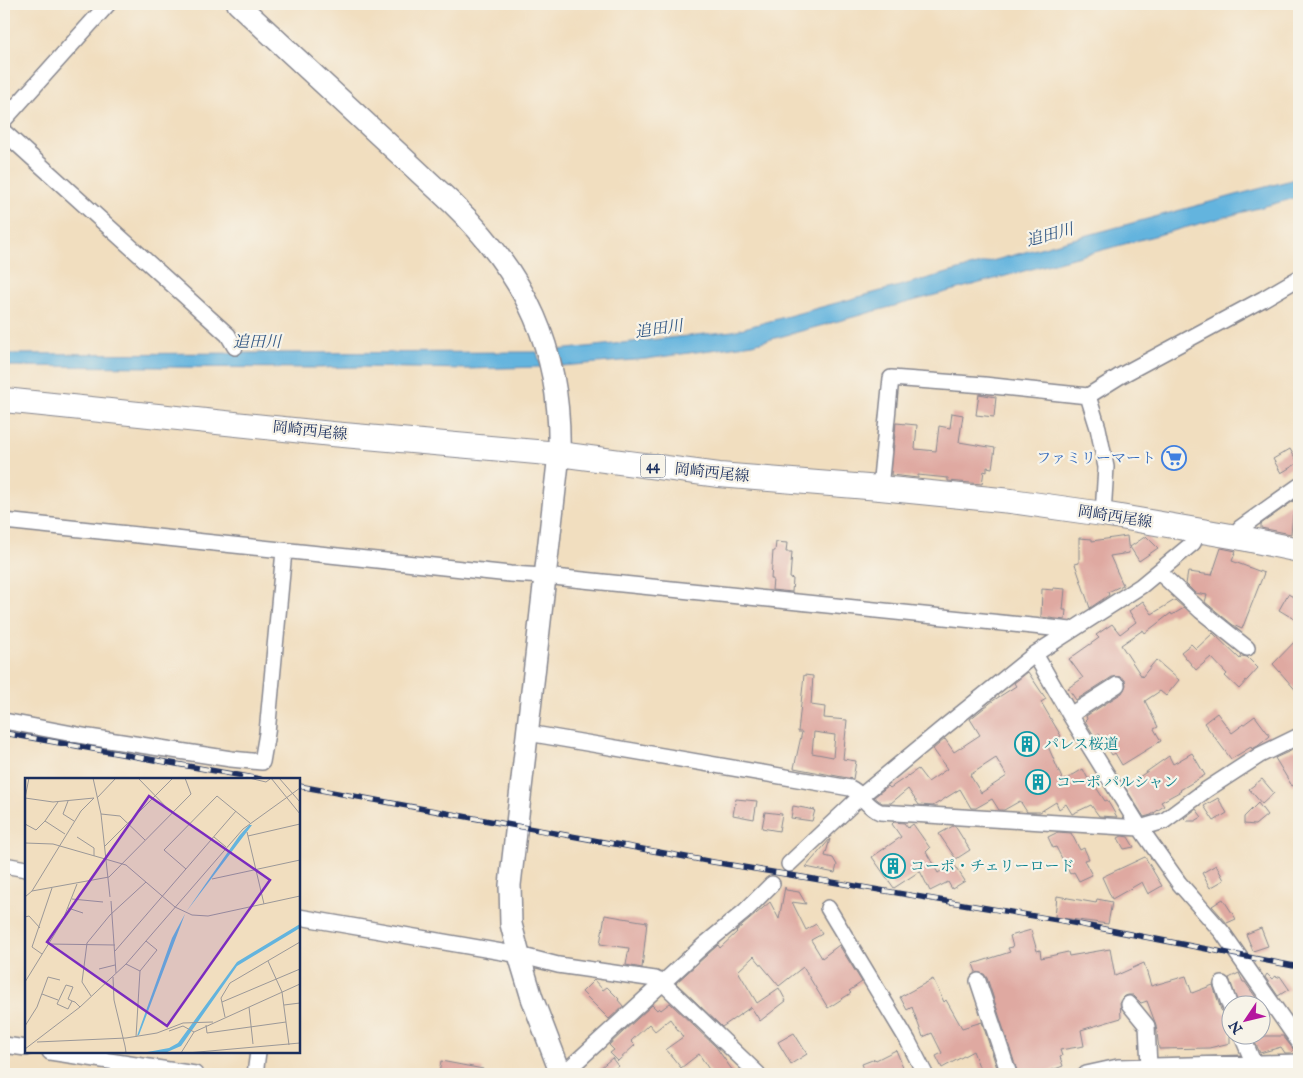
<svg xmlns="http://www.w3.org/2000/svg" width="1303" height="1078" font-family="'IM FELL English','Noto Serif JP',serif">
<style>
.water{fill:#63b4de;stroke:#3f729e}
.building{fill:#dfa9a1;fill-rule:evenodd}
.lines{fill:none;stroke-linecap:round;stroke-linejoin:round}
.street-casing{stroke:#86868e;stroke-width:18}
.secondary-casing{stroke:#86868e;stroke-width:24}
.primary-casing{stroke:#86868e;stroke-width:26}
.street{stroke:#fff;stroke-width:15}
.secondary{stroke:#fff;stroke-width:21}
.primary{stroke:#fff;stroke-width:24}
.rail-casing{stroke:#1b2f5e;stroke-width:5.5}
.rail{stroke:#f7f3e8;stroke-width:4;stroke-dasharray:11;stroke-linecap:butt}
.labels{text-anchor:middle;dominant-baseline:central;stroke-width:4.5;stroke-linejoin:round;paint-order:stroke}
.shield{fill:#f7f3e8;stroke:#5d6a87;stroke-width:1}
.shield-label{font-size:14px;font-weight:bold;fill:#1b2f5e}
.street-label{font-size:15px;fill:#1b2f5e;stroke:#f7f3e8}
.shop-label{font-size:15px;fill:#366cbe;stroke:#f7f3e8;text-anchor:end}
.culture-label{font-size:15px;fill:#0d838f;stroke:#f7f3e8;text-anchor:start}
.water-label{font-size:16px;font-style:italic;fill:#315784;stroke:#f7f3e8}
.inset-road{fill:none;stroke:#9b9898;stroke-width:1}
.view{fill:#7b2cbf;fill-opacity:0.15;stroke:#7b2cbf;stroke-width:2.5}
.inset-edge{fill:none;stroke:#1b2f5e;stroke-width:2.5}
</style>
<rect width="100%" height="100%" fill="#f7f3e8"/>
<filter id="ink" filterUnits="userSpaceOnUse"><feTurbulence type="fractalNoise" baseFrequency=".02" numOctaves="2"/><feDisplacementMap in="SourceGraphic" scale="10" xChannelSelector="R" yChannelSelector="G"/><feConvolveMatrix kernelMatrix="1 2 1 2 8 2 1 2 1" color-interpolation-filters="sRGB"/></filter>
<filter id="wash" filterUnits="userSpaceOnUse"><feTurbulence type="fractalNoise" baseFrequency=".0096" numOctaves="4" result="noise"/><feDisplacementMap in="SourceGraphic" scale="20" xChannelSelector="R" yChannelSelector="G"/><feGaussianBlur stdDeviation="1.12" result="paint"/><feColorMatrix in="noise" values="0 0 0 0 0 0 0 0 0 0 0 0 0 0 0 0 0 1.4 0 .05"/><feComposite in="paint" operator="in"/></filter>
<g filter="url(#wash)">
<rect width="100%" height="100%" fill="#f1debf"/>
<path class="water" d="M 1299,178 L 1299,197 L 753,344 L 646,359 L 561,366 L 558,350 L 733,331 Z
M 537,352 L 541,367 L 467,369 L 361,367 L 314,368 L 4,366 L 4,354 Z"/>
<g id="blocks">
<path class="building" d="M 979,394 L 996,397 L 994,417 L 976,415 Z
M 952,413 L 963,415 L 959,442 L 995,448 L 992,468 L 987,467 L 987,472 L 984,471 L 982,484 L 948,481 L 948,478 L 918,475 L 918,478 L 891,475 L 896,423 L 917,425 L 915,449 L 936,451 L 939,426 L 950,428 Z
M 1290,449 L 1298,463 L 1281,473 L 1273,459 Z
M 1299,497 L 1299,518 L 1293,514 L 1291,534 L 1261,528 L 1261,524 Z
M 1127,536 L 1129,553 L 1110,556 L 1123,585 L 1108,592 L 1109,595 L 1090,608 L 1075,564 L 1079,563 L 1079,538 L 1092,539 L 1092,541 Z
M 1146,536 L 1158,548 L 1139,561 L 1130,547 Z
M 776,542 L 787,543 L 786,552 L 792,552 L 790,578 L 793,579 L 792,592 L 772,590 L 773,579 L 771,579 L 773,551 L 775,551 Z
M 1221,548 L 1236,551 L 1232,561 L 1264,573 L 1242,629 L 1233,625 L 1205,602 L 1207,595 L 1195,593 L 1186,584 L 1188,572 L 1212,575 Z
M 1053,588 L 1065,589 L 1063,610 L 1066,610 L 1065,620 L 1041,617 L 1042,589 L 1053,590 Z
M 1288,594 L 1299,600 L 1299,622 L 1279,610 Z
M 1175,600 L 1184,608 L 1172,615 L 1171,613 L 1145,633 L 1143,630 L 1121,645 L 1142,677 L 1156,660 L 1179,680 L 1166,696 L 1160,691 L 1145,701 L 1158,727 L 1154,729 L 1161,741 L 1122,765 L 1115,753 L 1112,755 L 1099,734 L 1095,737 L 1085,721 L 1087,719 L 1086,716 L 1122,693 L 1126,685 L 1125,680 L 1121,677 L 1112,677 L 1076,700 L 1068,688 L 1083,678 L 1069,659 L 1099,638 L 1096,635 L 1112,624 L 1120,634 L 1136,622 L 1129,611 L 1143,601 L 1152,614 Z
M 1213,633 L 1240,659 L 1242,656 L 1247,657 L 1258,668 L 1239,689 L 1225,676 L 1227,674 L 1211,657 L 1196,670 L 1181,652 L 1191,644 L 1196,649 Z
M 1299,637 L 1299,694 L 1273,664 Z
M 1028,672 L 1046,699 L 1041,702 L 1061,736 L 1047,744 L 1063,781 L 1083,769 L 1088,779 L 1090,778 L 1105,801 L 1107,800 L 1117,817 L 1099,816 L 1091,805 L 1072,814 L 1066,804 L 1059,809 L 1056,802 L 1040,812 L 1027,812 L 1020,801 L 1004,810 L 999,810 L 992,799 L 976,808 L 971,808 L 960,789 L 933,806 L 919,805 L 908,789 L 891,803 L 882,803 L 874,797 L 888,786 L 890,788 L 918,769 L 928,782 L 947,769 L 933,749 L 945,739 L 954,752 L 980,735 L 970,719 L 994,700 L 1016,686 L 1014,683 ZM 996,758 L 1007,776 L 981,793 L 970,775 Z
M 804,675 L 813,676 L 811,705 L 825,707 L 824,718 L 847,720 L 843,759 L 856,761 L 853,779 L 794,768 L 802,732 L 798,732 ZM 814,732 L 835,735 L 833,757 L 812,753 Z
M 1217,713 L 1232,733 L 1255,716 L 1270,736 L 1258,746 L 1252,749 L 1251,747 L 1231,759 L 1204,723 Z
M 1295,749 L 1299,756 L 1299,782 L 1292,786 L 1275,758 Z
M 1192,753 L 1205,775 L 1180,790 L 1181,791 L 1161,802 L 1164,806 L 1151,815 L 1144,817 L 1125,787 L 1169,756 L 1173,764 Z
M 1262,779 L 1274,793 L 1262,804 L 1249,789 Z
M 1218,798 L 1227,813 L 1214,821 L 1204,806 Z
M 736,799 L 757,801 L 754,819 L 733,815 Z
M 1258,803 L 1267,815 L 1255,825 L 1244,824 L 1244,817 Z
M 793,806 L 815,810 L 812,821 L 791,818 Z
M 1196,809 L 1202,817 L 1195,821 L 1187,821 L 1184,818 Z
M 765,812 L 782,814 L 779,831 L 762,828 Z
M 894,822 L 904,823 L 908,828 L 913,824 L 930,848 L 926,852 L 938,873 L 953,863 L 965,881 L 952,889 L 948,882 L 930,891 L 920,871 L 894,888 L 872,857 L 901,837 L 892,824 Z
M 953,826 L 955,826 L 970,850 L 956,859 L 939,834 Z
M 1058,832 L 1071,833 L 1080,850 L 1084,848 L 1089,859 L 1084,860 L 1092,875 L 1079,881 L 1074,872 L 1070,874 L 1056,847 L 1053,848 L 1048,837 Z
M 1122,836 L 1128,837 L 1134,847 L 1124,849 L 1118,838 Z
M 830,839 L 825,856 L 833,858 L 837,865 L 835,873 L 806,867 Z
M 1145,857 L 1162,886 L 1148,894 L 1142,882 L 1112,899 L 1102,877 Z
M 1216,865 L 1224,880 L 1210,888 L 1202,873 Z
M 785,887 L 786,890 L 799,892 L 806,904 L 792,902 L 806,930 L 816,924 L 822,934 L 811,940 L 822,958 L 839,945 L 862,982 L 849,991 L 851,993 L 828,1008 L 803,967 L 779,986 L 754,956 L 738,971 L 757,1003 L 779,988 L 786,1001 L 760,1021 L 751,1007 L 722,1027 L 676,983 L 718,945 L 720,948 L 737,932 L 736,931 L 770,902 L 779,919 Z
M 1057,896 L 1096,903 L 1097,899 L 1112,902 L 1108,924 L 1055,917 Z
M 1223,899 L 1236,919 L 1227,923 L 1212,906 Z
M 605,915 L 647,922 L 642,968 L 626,965 L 629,948 L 600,944 Z
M 1261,928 L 1268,946 L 1253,951 L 1246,934 Z
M 1031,930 L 1037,951 L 1040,950 L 1041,958 L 1068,952 L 1069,956 L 1110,949 L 1115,976 L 1144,963 L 1151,986 L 1186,976 L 1192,993 L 1213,985 L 1221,1010 L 1224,1013 L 1230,1015 L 1230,1043 L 1209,1048 L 1159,1049 L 1156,1025 L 1147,1001 L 1141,1003 L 1133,995 L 1128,995 L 1123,997 L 1120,1001 L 1121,1018 L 1081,1030 L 1084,1046 L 1060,1050 L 1062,1056 L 1060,1057 L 1063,1066 L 1042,1074 L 1018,1074 L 987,978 L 984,974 L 976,972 L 973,964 L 1010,952 L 1008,948 L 1013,947 L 1010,936 Z
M 1239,973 L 1243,982 L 1245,982 L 1262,1006 L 1239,1006 L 1229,978 Z
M 1267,974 L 1272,979 L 1276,976 L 1277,978 L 1280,976 L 1289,989 L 1278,996 L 1265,977 Z
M 933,979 L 944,1002 L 946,1000 L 962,1028 L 982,1022 L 999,1074 L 982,1074 L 973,1051 L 942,1068 L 936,1056 L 942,1053 L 932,1033 L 923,1037 L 912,1007 L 907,1010 L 900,997 Z
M 594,980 L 603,990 L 607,987 L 619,999 L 618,1000 L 623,1006 L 609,1019 L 582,992 Z
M 670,1003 L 716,1047 L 735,1074 L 712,1074 L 699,1054 L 681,1068 L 666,1049 L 683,1037 L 670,1019 L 655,1031 L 649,1024 L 631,1041 L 635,1045 L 618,1061 L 610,1053 L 614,1050 L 609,1045 L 652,1005 L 657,1010 L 659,1008 L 661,1010 Z
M 794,1033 L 807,1054 L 791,1064 L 778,1042 Z
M 1252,1036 L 1283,1036 L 1294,1050 L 1290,1053 L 1285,1053 L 1281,1047 L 1260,1053 Z
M 896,1050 L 906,1074 L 866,1074 L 862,1064 L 875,1059 L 876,1060 Z
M 612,1058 L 618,1066 L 609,1074 L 593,1074 Z
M 441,1061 L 483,1069 L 482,1074 L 439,1074 Z"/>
</g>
</g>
<g filter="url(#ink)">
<use href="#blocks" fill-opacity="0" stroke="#86868e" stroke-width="1"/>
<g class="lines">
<defs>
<path id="street" d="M 4,120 L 108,4
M 4,132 L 228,335 L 235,347
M 1088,396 L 1098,428 L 1106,467 L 1103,514
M 880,488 L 891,378 L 984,385 L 1088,396 L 1120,376 L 1263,299 L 1299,278
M 4,521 L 510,574 L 544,576 L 1071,630
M 1237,537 L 1240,528 L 1299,486
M 1159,572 L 1201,611 L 1247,648
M 1035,654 L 1070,715 L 1140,828 L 1179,883 L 1222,932 L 1299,1042
M 1070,715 L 1117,685
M 4,721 L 89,737 L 231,759 L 262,762 L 267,733 L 284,551
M 528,733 L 850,788 C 863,794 865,806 880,812 L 1140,828 L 1164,821 L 1206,790 L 1260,755 L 1299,736
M 789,864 L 861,796 L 942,729 L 1035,654 L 1141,586 L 1193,543 L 1199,531
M 4,865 L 26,869
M 828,908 L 908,1041 L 925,1074
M 299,917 L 519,955 L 558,965 L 655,979 L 663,983 L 758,1074
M 978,981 L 1009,1074
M 1222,984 L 1230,1006
M 1129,1004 L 1147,1026 L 1149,1066
M 1242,1036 L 1254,1064
M 4,1045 L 26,1048
M 50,1052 L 195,1074
M 255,1074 L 258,1052
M 563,1074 L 704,945 L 744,912 L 772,884
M 1086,1074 L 1118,1067 L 1299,1062"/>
<path id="secondary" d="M 238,4 L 452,203 C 526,275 562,350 559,454 L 510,885 L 511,924 L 519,955 L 532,998 L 561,1074"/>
<path id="primary" d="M 4,400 L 332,434 L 559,454 L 719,475 L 880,488 L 1011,501 L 1103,514 L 1237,537 L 1299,550"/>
</defs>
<use href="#street" class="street-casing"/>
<use href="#secondary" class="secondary-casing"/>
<use href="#primary" class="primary-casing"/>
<use href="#street" class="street"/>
<use href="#secondary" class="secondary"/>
<use href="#primary" class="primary"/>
<defs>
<path id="rail" d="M 4,733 L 260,779
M 299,786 L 713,862 L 1058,920 L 1299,967"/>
</defs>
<use href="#rail" class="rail-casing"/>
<use href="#rail" class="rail"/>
</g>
</g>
<defs>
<symbol id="supermarket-ring" viewBox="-11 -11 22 22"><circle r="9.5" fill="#f7f3e8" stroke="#3f7fe0" stroke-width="1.5"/><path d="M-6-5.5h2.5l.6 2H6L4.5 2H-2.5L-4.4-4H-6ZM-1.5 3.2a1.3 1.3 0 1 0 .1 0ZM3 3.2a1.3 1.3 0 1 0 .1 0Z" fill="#3f7fe0"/></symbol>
<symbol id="building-ring" viewBox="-11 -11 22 22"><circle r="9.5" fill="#f7f3e8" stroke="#0f9aa8" stroke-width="1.5"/><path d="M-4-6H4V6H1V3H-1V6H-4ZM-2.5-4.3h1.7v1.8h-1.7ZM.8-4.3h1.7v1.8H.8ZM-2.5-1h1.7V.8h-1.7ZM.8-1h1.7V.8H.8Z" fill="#0f9aa8"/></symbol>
</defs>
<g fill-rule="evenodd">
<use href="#supermarket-ring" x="1160" y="444" width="28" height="28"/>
<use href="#building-ring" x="1013" y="730" width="28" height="28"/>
<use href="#building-ring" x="1024" y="768" width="28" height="28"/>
<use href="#building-ring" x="879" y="852" width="28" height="28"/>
</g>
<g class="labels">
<rect class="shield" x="640.5" y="454.5" width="25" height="23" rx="4"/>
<g class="shield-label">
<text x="653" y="466">44</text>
</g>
<g class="street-label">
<text transform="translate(310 431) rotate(6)">岡崎西尾線</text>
<text transform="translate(712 473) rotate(6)">岡崎西尾線</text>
<text transform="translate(1115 517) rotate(9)">岡崎西尾線</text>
</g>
<g class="shop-label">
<text x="1156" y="458">ファミリーマート</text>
</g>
<g class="culture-label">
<text x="1044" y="744">パレス桜道</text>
<text x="1056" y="782">コーポ パルシャン</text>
<text x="910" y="866">コーポ・チェリーロード</text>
</g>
<g class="water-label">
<text transform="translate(1050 236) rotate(-15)">追田川</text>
<text transform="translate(659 330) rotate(-8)">追田川</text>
<text x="257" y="343">追田川</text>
</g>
</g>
<g transform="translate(25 778)">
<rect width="275" height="275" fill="#f1debf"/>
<path d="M 224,47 L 227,47 L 161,134 L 214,58 ZM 160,136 L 114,257 L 112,258 L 147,160 ZM 275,146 L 275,150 L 212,188 L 156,268 L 140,275 L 117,275 L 144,270 L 153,265 L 212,184 Z" fill="#63b4de"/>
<path class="inset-road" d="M 68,0 L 76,36 L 85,119M 113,0 L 147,35M 224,0 L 241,4 L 245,1M 246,0 L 275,36M 254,0 L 275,24M 0,20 L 28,24 L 69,20M 0,20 L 4,0M 72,20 L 91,0M 43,23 L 38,36 L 49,43M 33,24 L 20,43 L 40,56M 76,36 L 95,38 L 120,62M 0,46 L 11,52 L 20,43M 222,54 L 239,126M 223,58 L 275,46M 52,59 L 69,70 L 69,78M 189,59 L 201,69M 0,65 L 28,66 L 101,87 L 150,129 L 167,137 L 183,138 L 275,118M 79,69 L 148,0M 161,91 L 139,72 L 192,18 L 225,45M 187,101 L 275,82M 7,113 L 84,99 L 166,16 L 160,0M 0,119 L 7,113 L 56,33 L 69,20M 47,121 L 78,124M 86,123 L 91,195M 43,130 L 58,135M 0,139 L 4,138 L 15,150M 23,166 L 90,167M 90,173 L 211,33M 17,176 L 7,169 L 27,110M 243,183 L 257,214 L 264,267M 101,186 L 115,193M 74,191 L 90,187M 88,199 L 89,222 L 100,268 L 101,274 L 97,275M 0,204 L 37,144 L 52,106M 17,216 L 33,222M 66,218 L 57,204 L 62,165 L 85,137 L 121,104M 47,223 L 43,231 L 32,226 L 41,207 L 48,209 L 43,221 L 47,223 L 50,224 L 55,229M 197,224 L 275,191M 259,227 L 275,225M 224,229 L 228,266M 200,239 L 196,220 L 205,205 L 275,164M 181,247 L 182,255 L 261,244M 0,248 L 12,229 L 23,199 L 35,202M 144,253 L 158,248 L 169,254M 111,259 L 115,193 L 132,172 L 121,163M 12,264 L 101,260 L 132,255 L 158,245 L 188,244M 0,271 L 55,229 L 101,186 L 218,51 L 275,10M 156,275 L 169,254 L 275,206M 162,275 L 275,265"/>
<path class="view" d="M 124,18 L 245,102 L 142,248 L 22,164 Z"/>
<rect width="275" height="275" class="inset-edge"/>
</g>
<rect width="1303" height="1078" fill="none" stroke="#f7f3e8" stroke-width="20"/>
<g transform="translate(1246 1020) rotate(235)"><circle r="24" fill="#f7f3e8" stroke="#9fa5b1"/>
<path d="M0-4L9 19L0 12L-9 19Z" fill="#b5179e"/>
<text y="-8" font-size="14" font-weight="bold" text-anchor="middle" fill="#1b2f5e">N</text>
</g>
</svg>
